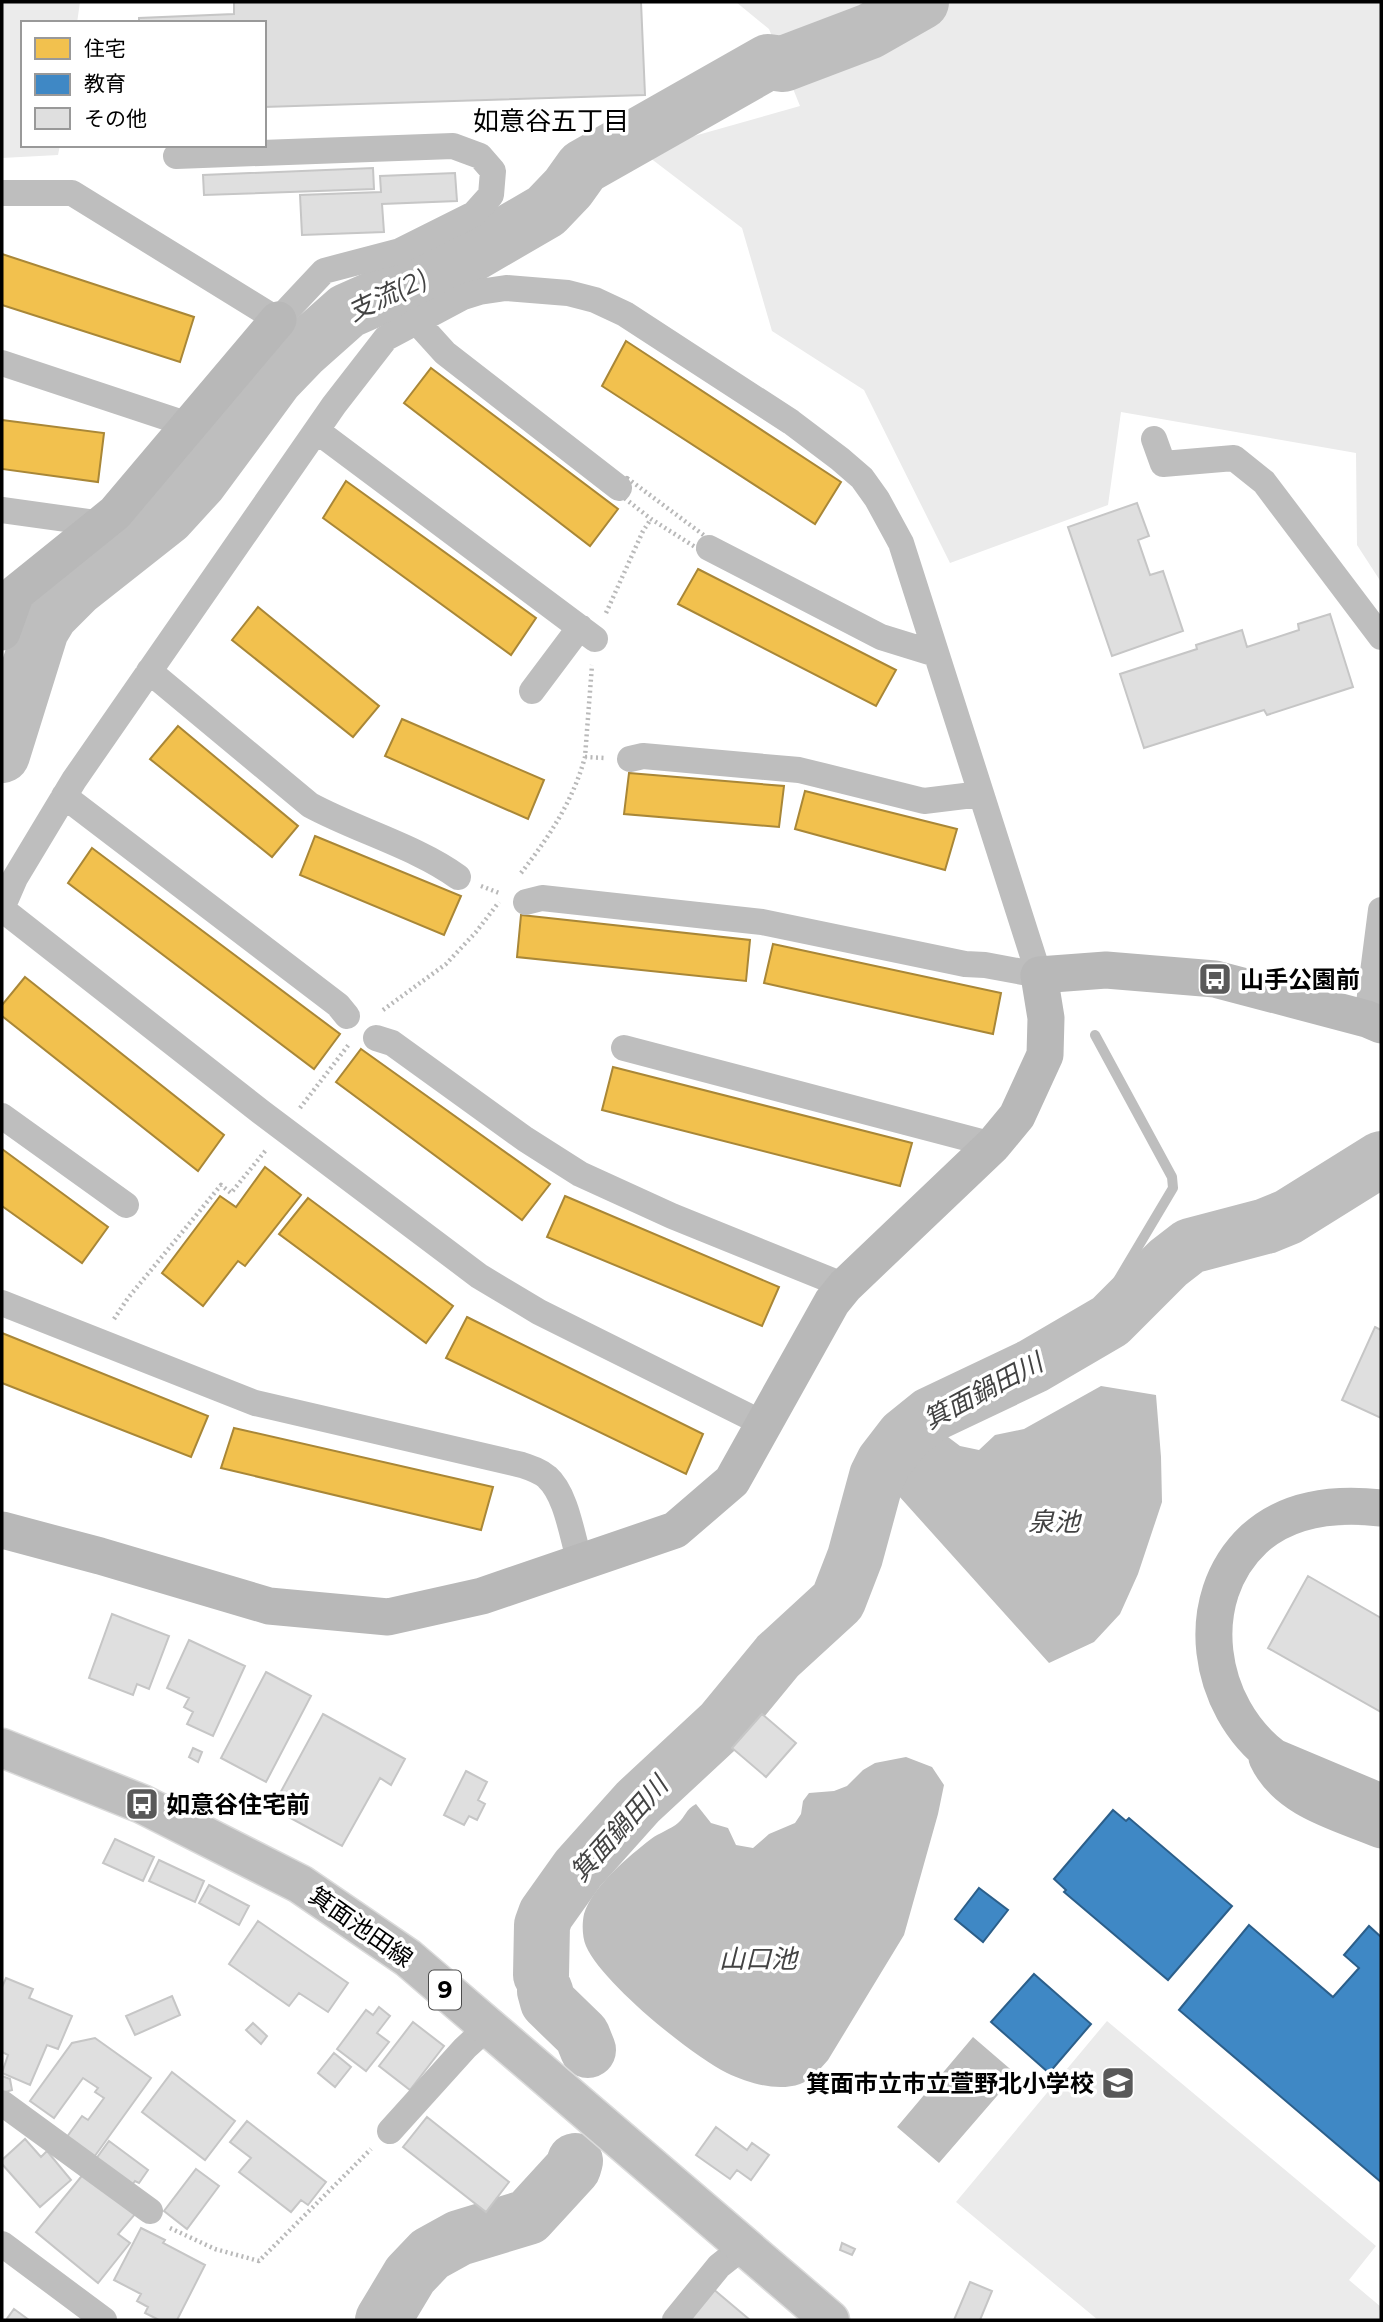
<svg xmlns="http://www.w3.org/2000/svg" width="1383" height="2322" font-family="Montserrat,'Noto Sans JP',sans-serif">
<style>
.green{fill:#ebebeb}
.water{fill:#bebebe}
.homes{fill:#f2c14e;stroke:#a98737;stroke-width:2}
.schools{fill:#3f88c5;stroke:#2c5f8a;stroke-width:2}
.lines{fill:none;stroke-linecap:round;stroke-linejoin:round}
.stream{stroke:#bebebe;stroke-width:10}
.river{stroke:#bebebe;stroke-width:56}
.building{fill:#dfdfdf;stroke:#c6c6c6;stroke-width:2}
.primary-casing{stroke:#dbdbdb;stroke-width:41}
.path{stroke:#b9b9b9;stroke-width:4.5;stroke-dasharray:2 3.5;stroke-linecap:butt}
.street{stroke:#bebebe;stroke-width:26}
.secondary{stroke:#b8b8b8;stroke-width:37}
.primary{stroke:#bebebe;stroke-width:38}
.labels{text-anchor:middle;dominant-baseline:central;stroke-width:7;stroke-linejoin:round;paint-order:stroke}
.shield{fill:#fff;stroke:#4c4c4c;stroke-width:2}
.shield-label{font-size:23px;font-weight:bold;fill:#000}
.poi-label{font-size:24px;font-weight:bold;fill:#000;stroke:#fff;text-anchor:start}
.street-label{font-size:24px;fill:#000;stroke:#fff}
.neighbourhood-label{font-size:26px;fill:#000;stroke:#fff}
.water-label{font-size:26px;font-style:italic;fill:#434343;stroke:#fff}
</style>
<rect width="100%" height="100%" fill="#fff"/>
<path class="green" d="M 2,2 L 80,2 L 77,23 L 23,23 L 23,145 L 60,145 L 58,155 L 2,158 Z
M 736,2 L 1381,2 L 1381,582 L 1357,545 L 1356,453 L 1121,412 L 1108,505 L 950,563 L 864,390 L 772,331 L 742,228 L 641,151 L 800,106 L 769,29 Z
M 1107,2021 L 1376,2246 L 1349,2280 L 1381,2307 L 1381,2320 L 1098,2320 L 956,2202 Z"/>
<path class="water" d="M 1101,1386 L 1156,1395 L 1161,1457 L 1162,1502 L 1138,1574 L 1120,1614 L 1094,1642 L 1049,1663 L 898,1495 L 916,1455 L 940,1431 L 960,1446 L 979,1450 L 995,1435 L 1024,1429 Z
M 906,1757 L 932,1767 L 944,1785 L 938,1814 L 904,1935 L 828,2060 C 820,2069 811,2080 800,2084 C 777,2092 748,2083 727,2073 C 691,2055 602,1983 586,1946 C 582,1937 582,1923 584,1914 C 592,1887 629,1856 651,1839 C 659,1833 671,1829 678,1823 C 686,1816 685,1810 696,1804 L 711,1823 L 728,1828 L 736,1845 L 753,1848 L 769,1834 L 795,1823 L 801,1814 L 803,1801 L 809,1793 L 834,1791 L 847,1786 L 863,1770 L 875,1763 Z
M 973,2037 L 1016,2074 L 939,2163 L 897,2127 Z"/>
<path class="homes" d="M 2,254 L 194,317 L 180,362 L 2,305 Z
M 626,341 L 841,482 L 815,524 L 602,386 Z
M 431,368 L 618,509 L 590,546 L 404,403 Z
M 2,420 L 104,433 L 98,482 L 2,469 Z
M 346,481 L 536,618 L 511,655 L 323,518 Z
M 698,569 L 896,670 L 876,706 L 678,604 Z
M 258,607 L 379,706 L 353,737 L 232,640 Z
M 402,719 L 544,780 L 528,819 L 385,756 Z
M 178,726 L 298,826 L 272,857 L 150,759 Z
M 629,773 L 784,786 L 779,827 L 624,814 Z
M 805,791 L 957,829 L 945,870 L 795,829 Z
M 315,836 L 461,896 L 444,935 L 300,875 Z
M 92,848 L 340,1034 L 314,1069 L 68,883 Z
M 521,915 L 750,940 L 746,981 L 517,957 Z
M 773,944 L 1001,993 L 993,1034 L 764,983 Z
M 25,977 L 224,1135 L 198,1171 L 2,1016 L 2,1005 Z
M 361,1049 L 550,1184 L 522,1220 L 336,1082 Z
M 613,1067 L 912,1143 L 900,1186 L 602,1110 Z
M 2,1149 L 108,1227 L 82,1263 L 2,1206 Z
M 265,1167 L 301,1195 L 245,1266 L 238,1261 L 203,1306 L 162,1273 L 220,1196 L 236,1207 Z
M 565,1196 L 779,1287 L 762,1326 L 547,1237 Z
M 308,1198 L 453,1306 L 426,1343 L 279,1234 Z
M 467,1317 L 703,1434 L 686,1474 L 446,1358 Z
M 2,1333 L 208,1416 L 191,1457 L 2,1383 Z
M 234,1428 L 493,1487 L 481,1530 L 221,1468 Z"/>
<path class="schools" d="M 1113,1810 L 1126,1821 L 1129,1818 L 1232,1906 L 1168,1980 L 1064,1892 L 1066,1890 L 1054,1879 Z
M 979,1888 L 1008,1910 L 983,1942 L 955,1919 Z
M 1249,1925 L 1333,1997 L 1359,1968 L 1344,1955 L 1369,1926 L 1381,1937 L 1381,2182 L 1179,2010 Z
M 1034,1974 L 1091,2024 L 1049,2073 L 991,2022 Z"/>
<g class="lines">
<path class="stream" d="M 1091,1332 L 1101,1309 L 1173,1188 L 1172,1177 L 1095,1035"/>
<path class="river" d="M 2,755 L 41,630 L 50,615 L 77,588 L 167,517 L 200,481 L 276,378 L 302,351 L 347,311 L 460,261 L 546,211 L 568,188 L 583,167 L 768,62 L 783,64 L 870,31 L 921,2
M 541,1975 L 542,1925 L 546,1914 L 578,1869 L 638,1802 L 722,1724 L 778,1656 L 838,1601 L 855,1557 L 877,1476 L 884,1462 L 904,1436 L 930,1415 L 1033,1366 L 1110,1321 L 1168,1263 L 1190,1246 L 1266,1226 L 1288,1217 L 1381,1159
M 545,1991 L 548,2002 L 582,2035 L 588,2050
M 383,2320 L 410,2275 L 430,2254 L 459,2238 L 528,2217 L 573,2168 L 575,2161"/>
</g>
<path class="building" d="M 234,2 L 641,2 L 645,95 L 264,107 L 264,23 L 139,23 L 139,18 L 234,14 Z
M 373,168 L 374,189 L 204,195 L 203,175 Z
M 455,173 L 457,201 L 382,204 L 384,232 L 302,235 L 300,195 L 381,192 L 380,176 Z
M 1137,503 L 1149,536 L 1138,540 L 1150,575 L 1163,571 L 1183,631 L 1112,656 L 1068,527 Z
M 1330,614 L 1353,687 L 1267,715 L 1264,710 L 1144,748 L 1120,674 L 1197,649 L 1196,645 L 1242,630 L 1247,647 L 1299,630 L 1298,624 Z
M 1375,1327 L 1381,1330 L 1381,1418 L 1342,1400 Z
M 1308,1576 L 1381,1618 L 1381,1712 L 1268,1648 Z
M 112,1614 L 169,1636 L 149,1689 L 137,1684 L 133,1695 L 89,1678 Z
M 189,1640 L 245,1666 L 213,1736 L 187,1724 L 193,1712 L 184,1707 L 189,1698 L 167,1688 Z
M 266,1672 L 311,1696 L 266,1782 L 221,1758 Z
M 323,1714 L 405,1759 L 391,1785 L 380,1778 L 342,1846 L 272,1808 Z
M 762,1714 L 796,1743 L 766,1777 L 732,1748 Z
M 193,1748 L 202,1752 L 198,1762 L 189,1757 Z
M 466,1771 L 487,1782 L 478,1800 L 485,1804 L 477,1820 L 469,1816 L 464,1825 L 444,1815 Z
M 115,1839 L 154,1857 L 143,1881 L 103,1863 Z
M 159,1860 L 204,1881 L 195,1902 L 149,1881 Z
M 209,1885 L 249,1906 L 239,1925 L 199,1903 Z
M 258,1921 L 348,1983 L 328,2012 L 299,1993 L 289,2006 L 229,1964 Z
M 6,1978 L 33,1989 L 29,1998 L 72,2016 L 58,2049 L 47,2045 L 30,2085 L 2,2073 L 8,2055 L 2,2052 L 2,1987 Z
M 172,1996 L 180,2015 L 135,2035 L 126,2016 Z
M 379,2007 L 390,2016 L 377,2033 L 389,2042 L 366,2071 L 337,2049 L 366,2010 L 373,2015 Z
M 413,2022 L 444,2046 L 410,2090 L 379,2066 Z
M 253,2023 L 267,2036 L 261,2044 L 246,2030 Z
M 95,2038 L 151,2078 L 92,2160 L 64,2141 L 82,2116 L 88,2120 L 104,2098 L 95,2092 L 98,2088 L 83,2078 L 54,2118 L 30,2101 L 72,2043 Z
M 334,2053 L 351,2067 L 335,2087 L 318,2073 Z
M 172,2072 L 235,2121 L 205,2160 L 142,2112 Z
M 2,2076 L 10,2079 L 12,2090 L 2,2093 Z
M 427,2117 L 509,2182 L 486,2212 L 403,2147 Z
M 247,2121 L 326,2182 L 308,2205 L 301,2200 L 291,2212 L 239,2172 L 251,2158 L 230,2142 Z
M 716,2127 L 747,2150 L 752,2143 L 769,2155 L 751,2180 L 737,2170 L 730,2179 L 696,2155 Z
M 25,2139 L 41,2157 L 47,2151 L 71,2180 L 40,2207 L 2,2164 L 2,2160 Z
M 109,2141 L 148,2170 L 139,2183 L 135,2181 L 129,2189 L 93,2163 Z
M 196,2169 L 219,2186 L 187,2229 L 164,2211 Z
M 85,2172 L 136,2213 L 118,2234 L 130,2243 L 98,2283 L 36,2232 Z
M 141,2228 L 165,2240 L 163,2243 L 205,2265 L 177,2320 L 159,2320 L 145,2313 L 148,2307 L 137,2301 L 141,2294 L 114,2280 Z
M 842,2243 L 855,2249 L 852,2255 L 840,2250 Z
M 970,2282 L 992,2291 L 980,2320 L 954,2320 Z
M 712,2288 L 750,2320 L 687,2320 Z
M 14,2309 L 29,2320 L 6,2320 Z"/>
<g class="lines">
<defs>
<path id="primary" d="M 2,1748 L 142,1804 L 300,1884 L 408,1958 L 830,2320"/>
</defs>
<use href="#primary" class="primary-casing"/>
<path class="path" d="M 627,478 L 713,542 L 703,552 L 651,519 L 618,493 L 619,488 Z
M 606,613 L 643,531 L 651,519
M 585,757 L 605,758
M 521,873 C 549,837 573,801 585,757 L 592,665
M 481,886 L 499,893
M 383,1010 L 446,964 L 476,932 L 499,902
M 300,1108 L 350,1043
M 114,1319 L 128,1298 L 221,1185 L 231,1193 L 266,1150
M 170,2228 L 215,2249 L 259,2261 L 371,2149"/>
<path class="street" d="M 2,193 L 72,193 L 278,320 L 324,271 L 400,251 L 474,214 L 491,195 L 493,171 L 480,156 L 453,146 L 176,156
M 416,321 L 445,353 L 619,488
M 2,363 L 189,425
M 317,431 L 595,639
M 1154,439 L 1163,464 L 1234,458 L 1264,482 L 1381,637
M 2,510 L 103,524
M 709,548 L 881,637 L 936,654
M 149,671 L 310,805 C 356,830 417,847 458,877
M 532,691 L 580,627
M 630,759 L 643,756 L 799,770 L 924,801 L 981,794
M 64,796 L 338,1005 L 347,1016
M 2,908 L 15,878 L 74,780 L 334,405 L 386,338 L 463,297 L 479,292 L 506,288 L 568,293 L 595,300 L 625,314 L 791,422 L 840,459 L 862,478 L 877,499 L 901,543 L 1039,975 L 985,965 L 965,964 L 762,922 L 542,898 L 526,902
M 2,909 L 261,1112 L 479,1276 L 539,1312 L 764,1424
M 1367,1019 L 1381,910
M 376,1038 L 392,1043 L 525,1139 L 580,1174 L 672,1216 L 845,1286
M 624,1048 L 993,1145
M 2,1116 L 126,1205
M 2,1303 L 255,1403 L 522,1465 C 531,1468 540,1471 547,1477 C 567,1495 572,1537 580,1562
M 2,2103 L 150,2211
M 390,2131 L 465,2048 L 488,2027
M 2,2244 L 104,2320
M 675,2320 L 719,2266 L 743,2247"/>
<path class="secondary" d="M 2,632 L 16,593 L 115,513 L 278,320
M 1381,1508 C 1337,1503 1289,1507 1254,1539 C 1190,1599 1207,1707 1274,1757 L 1381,1802
M 2,1530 L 100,1556 L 269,1606 L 388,1617 L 482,1596 L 675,1530 L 732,1481 L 832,1302 L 845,1286 L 993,1145 L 1017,1116 L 1045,1055 L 1046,1018 L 1039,975 L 1106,970 L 1215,979 L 1367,1019 L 1381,1025
M 1267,1758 C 1287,1801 1341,1813 1381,1830"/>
<use href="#primary" class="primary"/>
</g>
<defs>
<symbol id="bus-square" viewBox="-11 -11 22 22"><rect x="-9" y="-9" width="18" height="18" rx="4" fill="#595959" stroke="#fff"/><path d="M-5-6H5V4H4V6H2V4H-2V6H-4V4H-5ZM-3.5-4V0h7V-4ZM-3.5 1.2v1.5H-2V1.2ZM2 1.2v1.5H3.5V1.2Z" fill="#fff"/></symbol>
<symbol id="school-square" viewBox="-11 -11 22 22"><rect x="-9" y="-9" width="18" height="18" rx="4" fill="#595959" stroke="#fff"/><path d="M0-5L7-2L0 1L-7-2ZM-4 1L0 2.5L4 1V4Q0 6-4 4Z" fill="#fff"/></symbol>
</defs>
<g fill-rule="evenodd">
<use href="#bus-square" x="1196" y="960" width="38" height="38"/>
<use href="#bus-square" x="123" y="1785" width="38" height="38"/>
<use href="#school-square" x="1099" y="2064" width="38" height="38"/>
</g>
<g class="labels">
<rect class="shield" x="429" y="1970.5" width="32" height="39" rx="5"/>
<g class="shield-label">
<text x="445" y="1990">9</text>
</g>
<g class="poi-label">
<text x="1240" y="979">山手公園前</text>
<text x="166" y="1804">如意谷住宅前</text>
<text x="1094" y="2083" text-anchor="end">箕面市立市立萱野北小学校</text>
</g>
<g class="street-label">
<text transform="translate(361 1927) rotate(35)">箕面池田線</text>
</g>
<g class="neighbourhood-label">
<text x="551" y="121">如意谷五丁目</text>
</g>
<g class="water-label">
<text transform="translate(387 295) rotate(-26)">支流(2)</text>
<text transform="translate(983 1391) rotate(-28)">箕面鍋田川</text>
<text x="1054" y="1522">泉池</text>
<text transform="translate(619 1829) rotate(-48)">箕面鍋田川</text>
<text x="758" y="1959">山口池</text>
</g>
</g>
<rect width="1383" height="2322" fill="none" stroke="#000000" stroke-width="7"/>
<rect x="21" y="21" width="245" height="126" fill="#ffffff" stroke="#999999" stroke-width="2"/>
<rect x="35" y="38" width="35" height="21" fill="#f2c14e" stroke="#999999" stroke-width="2"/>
<text x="84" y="56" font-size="21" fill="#000000">住宅</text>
<rect x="35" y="74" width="35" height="21" fill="#3f88c5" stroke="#999999" stroke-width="2"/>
<text x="84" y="91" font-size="21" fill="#000000">教育</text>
<rect x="35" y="108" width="35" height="21" fill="#dfdfdf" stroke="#999999" stroke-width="2"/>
<text x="84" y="126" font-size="21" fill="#000000">その他</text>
</svg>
